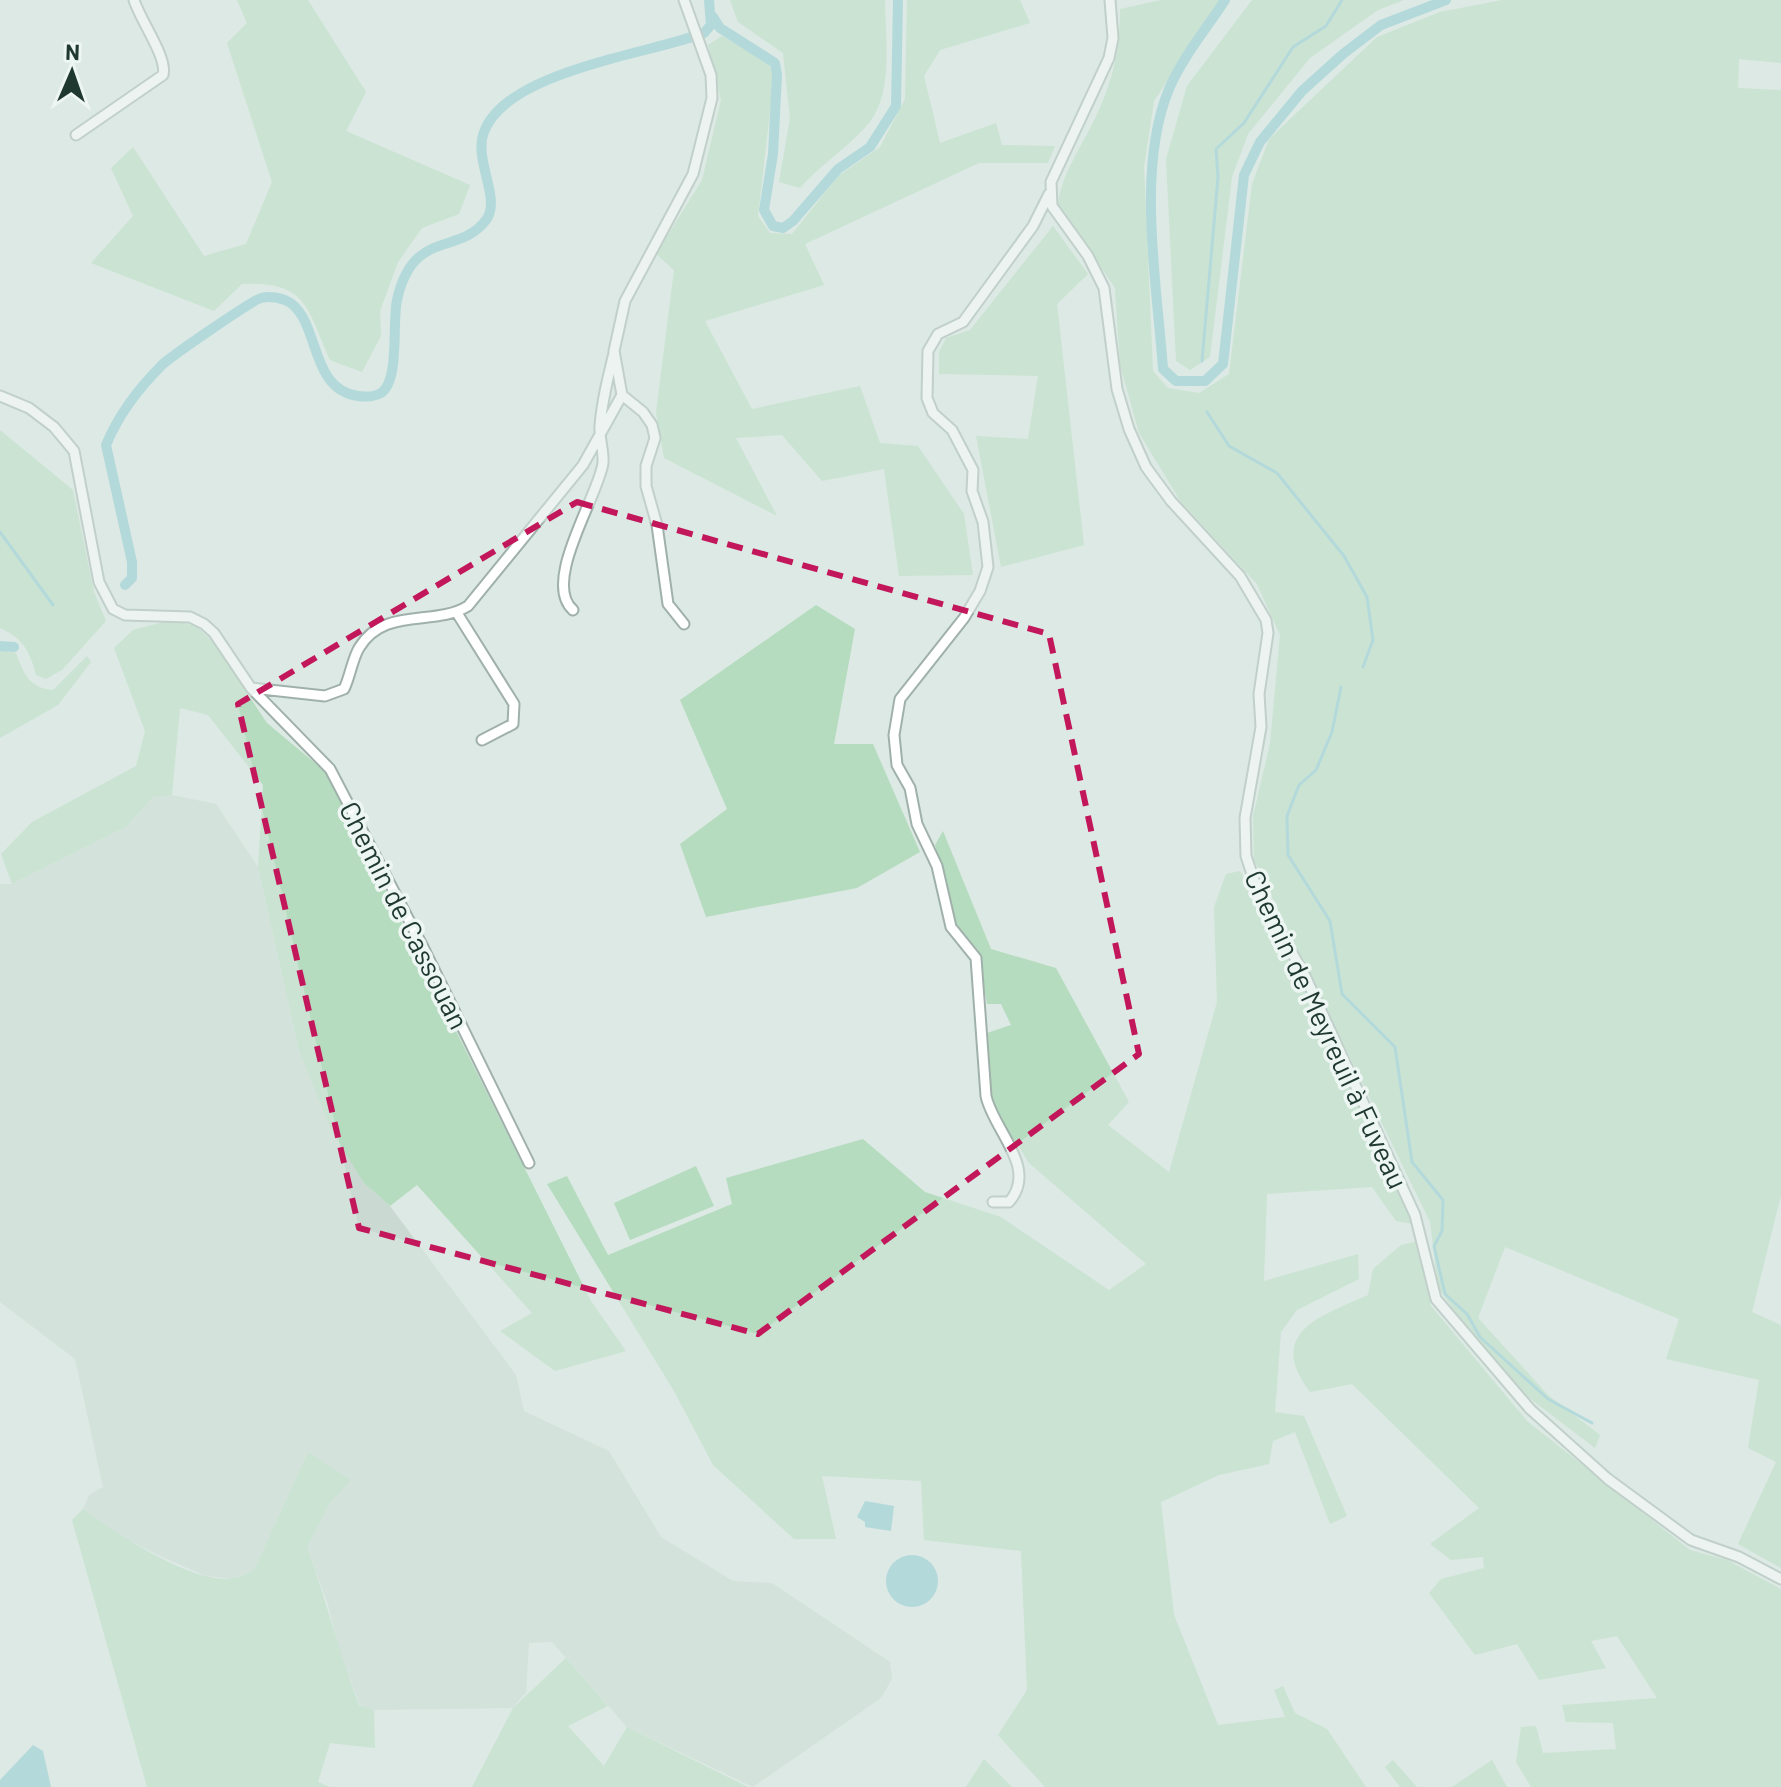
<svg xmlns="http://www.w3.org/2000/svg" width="1781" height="1787" font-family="Barlow,sans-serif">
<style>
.built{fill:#cbd9d3}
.green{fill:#b5dcbf}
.water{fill:#83c6d0}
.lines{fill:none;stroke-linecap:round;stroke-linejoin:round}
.stream{stroke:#83c6d0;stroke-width:3}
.canal{stroke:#83c6d0;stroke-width:10}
.street-casing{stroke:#a0b1ab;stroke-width:13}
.street{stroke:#fff;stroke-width:9}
.marked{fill:none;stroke:#c2185b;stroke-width:6;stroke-dasharray:16 10;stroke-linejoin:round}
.labels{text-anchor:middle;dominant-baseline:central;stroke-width:7;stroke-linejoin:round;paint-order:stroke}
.street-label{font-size:28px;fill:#1f3931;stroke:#edf6f2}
</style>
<rect width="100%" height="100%" fill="#dde9e4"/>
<path class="built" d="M 172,795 L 216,804 L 258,867 L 299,1050 L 315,1083 L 364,1183 L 390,1206 L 516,1375 L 524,1411 L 609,1451 L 661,1537 L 733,1581 L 772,1583 L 890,1662 L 892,1679 L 881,1698 L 753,1787 L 627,1727 L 552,1642 L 529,1643 L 526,1692 L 513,1708 L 374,1710 L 360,1705 L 340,1654 L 328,1605 L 307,1547 L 330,1503 L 350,1480 L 308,1452 L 254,1570 L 232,1579 L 206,1576 L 164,1558 L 120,1536 L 83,1509 L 89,1495 L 103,1487 L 75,1359 L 0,1302 L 0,884 L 12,884 L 126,827 L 153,797 Z"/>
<path class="green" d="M 237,0 L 308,0 L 366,92 L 346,131 L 470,185 L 459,214 L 422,228 L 398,262 L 380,311 L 381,336 L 362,372 L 330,360 C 307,308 307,281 242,284 L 214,311 L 91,263 L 133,216 L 111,168 L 133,147 L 204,256 L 246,244 L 272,182 L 227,43 L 247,23 Z
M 730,0 L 885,0 C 885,38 894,91 869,123 C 849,147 821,164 800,188 L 779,182 L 790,118 L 783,53 L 738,22 Z
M 907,0 L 1020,0 L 1030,23 L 940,50 L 924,76 L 940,143 L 996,123 L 1002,145 L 1055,146 L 1048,163 L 979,163 L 805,244 L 824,285 L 705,321 L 752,409 L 860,386 L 880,443 L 918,446 L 964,514 L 973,575 L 899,576 L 884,469 L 822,481 L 782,435 L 736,438 L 777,516 L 664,458 L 656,413 L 674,270 L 656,254 L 702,180 L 721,100 L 708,45 L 722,36 L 767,60 L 774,77 L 758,216 L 770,233 L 792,234 L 838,176 L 880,147 L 905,99 Z
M 1161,0 L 1221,0 L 1154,101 L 1144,167 L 1153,371 L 1168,388 L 1199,393 L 1229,374 L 1252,184 L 1269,139 L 1377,37 L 1440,12 L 1502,0 L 1781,0 L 1781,63 L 1739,59 L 1738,88 L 1781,90 L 1781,1195 L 1752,1312 L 1781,1325 L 1781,1568 L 1738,1544 L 1776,1462 L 1748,1448 L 1759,1380 L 1666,1359 L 1679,1319 L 1505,1247 L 1478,1318 L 1548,1395 L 1600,1435 L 1595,1448 L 1520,1391 L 1455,1312 L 1438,1287 L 1430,1222 L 1254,860 L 1253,816 L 1270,744 L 1280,635 L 1257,584 L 1181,502 L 1139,433 L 1120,365 L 1115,288 L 1058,204 C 1063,169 1084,144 1098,112 C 1114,78 1120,46 1120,9 Z
M 1252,0 L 1404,0 L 1378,10 L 1310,58 L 1248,134 L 1232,177 L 1210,357 L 1190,370 L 1176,361 L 1166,159 L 1187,86 Z
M 1053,226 L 1088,274 L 1057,304 L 1084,545 L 1001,567 L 976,436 L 1028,439 L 1038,376 L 939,374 L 939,352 L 946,338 L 970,330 Z
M 0,430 L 73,490 L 94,592 L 106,621 L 62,670 L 46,679 L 36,675 C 30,651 23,638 0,628 Z
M 816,605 L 855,629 L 834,744 L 873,744 L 920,852 L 857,888 L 706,917 L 680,844 L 727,809 L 680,700 Z
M 171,620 L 196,626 L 214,643 L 267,723 L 327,773 L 591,1301 L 626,1351 L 555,1371 L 500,1331 L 532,1313 L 417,1185 L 390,1206 L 364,1183 L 330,1128 L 299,1050 L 258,867 L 263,785 L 208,715 L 180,708 L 172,795 L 153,797 L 126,827 L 12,884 L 1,854 L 32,822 L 136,766 L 145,731 L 114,648 L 133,630 Z
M 0,650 L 16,653 C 24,674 29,688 53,690 L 87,656 L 91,662 L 58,705 L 0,738 Z
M 943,831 L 991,949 L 1056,968 L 1129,1102 L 1108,1125 L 1169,1172 L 1217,1002 L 1214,907 L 1226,874 L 1240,871 L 1311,1002 L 1413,1224 L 1396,1221 L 1372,1187 L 1267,1194 L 1264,1281 L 1358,1254 L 1359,1279 L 1297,1310 L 1281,1332 L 1275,1412 L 1304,1416 L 1347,1516 L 1330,1524 L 1295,1432 L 1273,1441 L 1269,1464 L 1219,1475 L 1161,1502 L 1174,1615 L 1218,1725 L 1285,1717 L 1274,1690 L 1283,1686 L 1295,1713 L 1327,1729 L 1366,1787 L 1045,1787 L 998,1735 L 1027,1690 L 1021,1551 L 924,1540 L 921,1481 L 822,1476 L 836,1539 L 794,1539 L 713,1465 L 674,1391 L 547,1184 L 567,1176 L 608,1255 L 732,1204 L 726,1178 L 863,1139 L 925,1192 L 1001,1217 L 1109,1290 L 1146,1264 L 1029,1163 L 991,1104 L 987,1033 L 1011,1025 L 1001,1004 L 987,1004 L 978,950 L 956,926 L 935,845 Z
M 696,1166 L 714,1206 L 630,1240 L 614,1203 Z
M 1419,1241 L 1431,1306 L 1527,1421 L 1690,1550 L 1727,1560 L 1781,1589 L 1781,1787 L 1531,1787 L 1516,1762 L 1521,1727 L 1536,1726 L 1543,1753 L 1616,1749 L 1613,1723 L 1566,1722 L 1562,1705 L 1657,1698 L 1617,1636 L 1591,1641 L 1606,1668 L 1539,1680 L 1517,1644 L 1475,1655 L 1429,1593 L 1441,1579 L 1484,1568 L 1483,1557 L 1451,1560 L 1430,1544 L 1479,1508 L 1352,1384 L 1310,1392 C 1265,1332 1321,1316 1368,1295 L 1373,1269 L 1401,1245 Z
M 308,1452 L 351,1480 L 330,1503 L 307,1547 C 326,1599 339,1653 359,1705 L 374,1710 L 375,1748 L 330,1743 L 318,1782 L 330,1787 L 147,1787 L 72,1520 L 83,1509 C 118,1534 186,1581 230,1579 C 238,1578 247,1573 254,1570 Z
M 566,1658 L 608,1706 L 568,1726 L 604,1766 L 627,1727 L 748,1787 L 472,1787 L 513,1708 Z
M 984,1759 L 1012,1787 L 966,1787 Z
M 1393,1760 L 1417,1787 L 1400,1787 L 1385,1767 Z
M 1492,1760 L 1507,1787 L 1452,1787 Z"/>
<path class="water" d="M 865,1501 L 894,1506 L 891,1531 L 865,1527 L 865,1522 L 857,1517 Z
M886 1581a26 26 0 1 1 52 0a26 26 0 1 1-52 0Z
M 33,1745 L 43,1751 L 51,1787 L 0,1787 L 0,1780 Z"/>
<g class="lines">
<path class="stream" d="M 1202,361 L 1218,177 L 1216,149 L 1244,123 L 1293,47 L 1326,26 L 1342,0
M 1207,412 L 1229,446 L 1277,473 L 1344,556 L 1367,597 L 1373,640 L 1363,667
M 0,532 L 53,605
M 1341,687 L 1332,732 L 1316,770 L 1299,785 L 1287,816 L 1288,855 L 1330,921 L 1342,994 L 1395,1047 L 1412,1162 L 1443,1200 L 1442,1231 L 1434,1246 L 1445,1294 L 1467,1314 L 1480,1337 L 1548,1399 L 1592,1423"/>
<path class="canal" d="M 1225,0 C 1207,28 1182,58 1169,89 C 1136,168 1157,284 1163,369 L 1176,381 L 1205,381 L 1223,364 L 1244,175 L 1260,142 L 1302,91 L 1343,54 L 1381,25 L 1446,0
M 713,17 L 720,28 L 775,63 L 777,75 L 773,154 L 764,210 L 773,226 L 783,228 L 793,221 L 838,169 L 870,147 L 896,106 L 898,0
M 125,585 L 132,578 L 132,562 L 106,445 C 118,416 139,388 161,366 C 168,358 253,300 261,298 C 269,296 277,297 285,300 C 321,315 307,389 358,396 C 366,397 374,397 381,393 C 400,381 392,321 397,300 C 413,228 459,256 486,220 C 502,199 473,160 484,132 C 506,71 649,54 704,33 L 711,25 L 709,0
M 0,646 L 14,647"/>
<defs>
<path id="street" d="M 1110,0 L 1113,38 L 1109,58 L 1051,182 L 1052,206 L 1088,256 L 1104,288 L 1117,389 L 1129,429 L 1146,467 L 1171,501 L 1240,576 L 1266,620 L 1268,633 L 1259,694 L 1261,727 L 1245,818 L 1246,856 L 1258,892 L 1305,976 L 1415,1215 L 1436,1299 L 1530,1409 L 1608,1479 L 1691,1540 L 1739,1557 L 1781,1579
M 76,135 L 163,75 C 168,58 140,20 134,0
M 622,395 L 643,412 L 652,425 L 655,438 L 646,466 L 646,486 L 657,525 L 668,604 L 684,624
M 0,396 L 29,408 L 54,427 L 74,451 L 99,582 L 113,609 L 125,615 L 190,617 L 204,624 L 214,633 L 251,688 L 330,769 L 423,947 L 529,1163
M 573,610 C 541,582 599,495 603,463 C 604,451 599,438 600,426 C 602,401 608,377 614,353
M 457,613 L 514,704 L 513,724 L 482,740
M 252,688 L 325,696 L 344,689 C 350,677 352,660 359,648 C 384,606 434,627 468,606 L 583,465 L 622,395 L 614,351 L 625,301 L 693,174 L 712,98 L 711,75 L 684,0
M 993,1202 L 1009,1202 C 1039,1168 993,1130 986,1096 L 976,958 L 951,927 L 937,866 L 917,824 L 910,788 L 897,765 L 894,735 L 900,699 L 964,618 L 980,591 L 988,567 L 983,522 L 972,491 L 973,470 L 952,430 L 933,413 L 927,398 L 928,351 L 938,334 L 963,322 L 1033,226 L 1049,194"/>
</defs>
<use href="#street" class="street-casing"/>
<use href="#street" class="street"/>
</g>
<path d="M0 0H1781V1787H0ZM 577,502 L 1049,634 L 1139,1054 L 758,1334 L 359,1228 L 238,704 Z" fill="#dde9e4" fill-opacity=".55" fill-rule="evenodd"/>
<path class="marked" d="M 577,502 L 1049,634 L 1139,1054 L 758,1334 L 359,1228 L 238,704 Z"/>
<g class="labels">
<g class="street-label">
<text transform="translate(405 915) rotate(63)">Chemin de Cassouan</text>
<text transform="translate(1327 1029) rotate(65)">Chemin de Meyreuil à Fuveau</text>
</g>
</g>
<g transform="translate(72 72) rotate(2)" stroke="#edf6f2" stroke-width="6" paint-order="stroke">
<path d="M0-6L14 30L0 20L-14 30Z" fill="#1f3931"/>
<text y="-12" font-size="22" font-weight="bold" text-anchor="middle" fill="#1f3931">N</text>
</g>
</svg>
